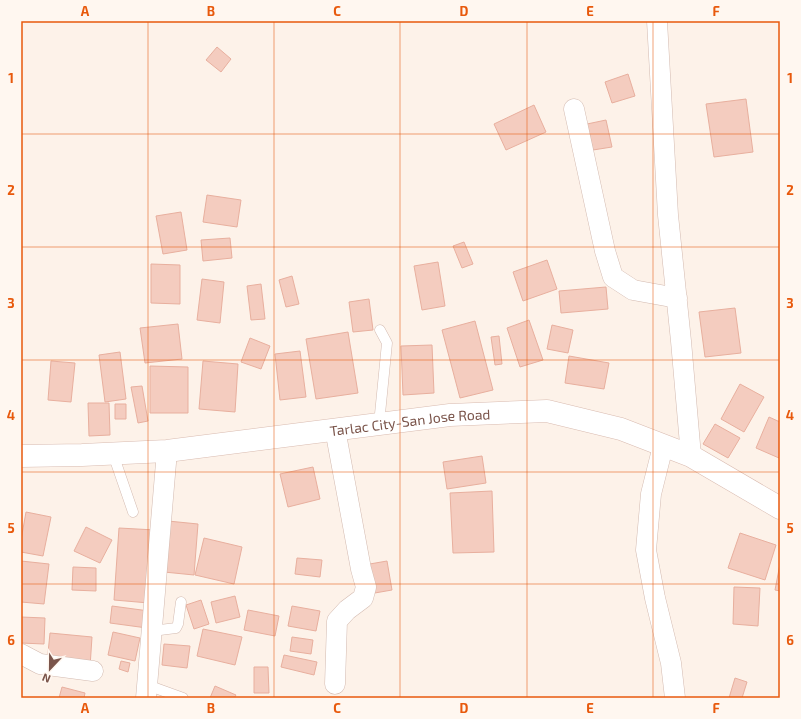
<svg xmlns="http://www.w3.org/2000/svg" width="801" height="719" font-family="'Exo 2',sans-serif">
<style>
.building{fill:#f4ccbf;stroke:#e8af9e}
.lines{fill:none;stroke-linecap:round;stroke-linejoin:round}
.lane-casing{stroke:#d3bab0;stroke-width:11}
.street-casing{stroke:#d3bab0;stroke-width:21}
.secondary-casing{stroke:#d9bbb0;stroke-width:23}
.lane{stroke:#fff;stroke-width:10}
.street{stroke:#fff;stroke-width:20}
.secondary{stroke:#fff;stroke-width:22}
.grid{fill:none;stroke:#e8590c;stroke-width:1;stroke-opacity:0.55}
.labels{text-anchor:middle;dominant-baseline:central;stroke-width:3;stroke-linejoin:round;paint-order:stroke}
.street-label{font-size:14px;fill:#7a544a;stroke:#fff7f0}
.neatline{fill:none;stroke:#e8590c;stroke-width:1.5}
.grid-label{font-size:13px;text-anchor:middle;font-weight:bold;fill:#e8590c}
</style>
<rect width="100%" height="100%" fill="#fdf2e9"/>
<path class="building" d="M 217,47 L 231,59 L 221,72 L 206,60 Z
M 628,74 L 635,96 L 612,103 L 605,82 Z
M 746,99 L 753,152 L 714,157 L 706,104 Z
M 534,105 L 546,132 L 506,150 L 494,124 Z
M 606,120 L 612,147 L 593,150 L 587,124 Z
M 207,195 L 241,200 L 237,227 L 203,222 Z
M 181,212 L 187,250 L 163,254 L 156,216 Z
M 230,238 L 232,258 L 203,261 L 201,240 Z
M 464,242 L 473,264 L 462,268 L 453,246 Z
M 547,260 L 557,289 L 523,301 L 513,272 Z
M 438,262 L 445,306 L 422,310 L 414,266 Z
M 151,264 L 180,265 L 180,304 L 151,303 Z
M 292,276 L 299,304 L 286,307 L 279,280 Z
M 202,279 L 224,282 L 220,323 L 197,320 Z
M 261,284 L 265,319 L 251,320 L 247,286 Z
M 606,287 L 608,309 L 561,313 L 559,291 Z
M 369,299 L 373,330 L 353,332 L 349,302 Z
M 735,308 L 741,353 L 705,357 L 699,312 Z
M 529,320 L 543,360 L 520,367 L 507,328 Z
M 475,321 L 493,390 L 460,398 L 442,330 Z
M 178,324 L 182,359 L 145,363 L 140,328 Z
M 552,325 L 573,330 L 568,353 L 547,349 Z
M 348,332 L 358,393 L 316,399 L 306,339 Z
M 499,336 L 502,364 L 495,365 L 491,337 Z
M 250,338 L 270,346 L 261,369 L 241,362 Z
M 432,345 L 434,393 L 403,395 L 401,346 Z
M 300,351 L 306,397 L 280,400 L 275,354 Z
M 120,352 L 126,399 L 105,402 L 99,355 Z
M 569,356 L 609,363 L 604,389 L 565,383 Z
M 51,361 L 75,363 L 71,402 L 48,400 Z
M 203,361 L 238,364 L 235,412 L 199,409 Z
M 150,366 L 188,367 L 188,413 L 150,413 Z
M 740,384 L 764,397 L 744,432 L 721,419 Z
M 142,386 L 148,421 L 138,423 L 131,387 Z
M 88,403 L 109,403 L 110,435 L 89,436 Z
M 115,404 L 126,404 L 126,419 L 115,419 Z
M 769,417 L 780,422 L 780,454 L 779,458 L 756,448 Z
M 715,424 L 740,438 L 728,458 L 703,444 Z
M 482,456 L 486,483 L 447,489 L 443,462 Z
M 313,467 L 320,499 L 288,507 L 280,474 Z
M 492,491 L 494,552 L 453,553 L 450,493 Z
M 26,512 L 51,517 L 43,556 L 21,552 L 21,540 Z
M 168,521 L 198,524 L 194,575 L 164,572 Z
M 86,527 L 112,540 L 100,563 L 74,551 Z
M 119,528 L 155,530 L 149,603 L 114,600 Z
M 740,533 L 776,545 L 765,580 L 728,568 Z
M 204,538 L 242,547 L 234,584 L 195,575 Z
M 297,558 L 322,560 L 320,577 L 295,574 Z
M 21,561 L 49,564 L 44,604 L 21,602 Z
M 387,561 L 392,590 L 369,594 L 364,565 Z
M 780,564 L 780,591 L 775,590 Z
M 73,567 L 96,568 L 96,591 L 72,590 Z
M 734,587 L 760,588 L 758,626 L 733,624 Z
M 235,596 L 240,617 L 216,623 L 211,602 Z
M 201,600 L 209,624 L 194,629 L 186,605 Z
M 112,606 L 149,611 L 147,628 L 110,623 Z
M 292,606 L 320,611 L 316,631 L 288,626 Z
M 248,610 L 279,616 L 275,636 L 244,630 Z
M 21,617 L 45,618 L 44,644 L 21,643 Z
M 203,629 L 242,637 L 235,665 L 197,656 Z
M 113,632 L 140,638 L 135,661 L 108,655 Z
M 50,633 L 92,637 L 90,667 L 47,663 Z
M 292,637 L 313,640 L 311,654 L 290,651 Z
M 164,644 L 190,646 L 187,668 L 162,665 Z
M 284,655 L 317,662 L 314,675 L 281,667 Z
M 121,661 L 130,663 L 128,672 L 119,669 Z
M 254,667 L 268,667 L 269,693 L 254,693 Z
M 735,678 L 747,682 L 742,698 L 729,698 Z
M 215,686 L 236,695 L 234,698 L 210,698 Z
M 62,687 L 85,693 L 84,698 L 59,698 Z"/>
<g class="lines">
<defs>
<path id="lane" d="M 379,424 L 387,343 L 380,330
M 113,454 L 133,512
M 152,631 L 176,628 L 178,624 L 181,602
M 147,685 L 183,698"/>
<path id="street" d="M 657,21 L 668,215 L 681,341 L 691,456
M 574,109 L 605,251 L 613,277 L 633,290 L 677,298
M 663,446 L 651,494 L 646,550 L 655,598 L 671,663 L 675,698
M 21,654 L 40,664 L 93,671
M 335,684 L 337,621 L 347,610 L 363,598 L 366,587 L 361,569 L 335,429
M 146,698 L 167,451"/>
<g id="secondary">
<path id="s1" d="M 21,456 L 82,455 L 167,451 L 450,415 L 547,411 L 621,429 L 691,456 L 780,508"/>
</g>
</defs>
<use href="#lane" class="lane-casing"/>
<use href="#street" class="street-casing"/>
<use href="#secondary" class="secondary-casing"/>
<use href="#lane" class="lane"/>
<use href="#street" class="street"/>
<use href="#secondary" class="secondary"/>
</g>
<path class="grid" d="M 148,21 L 148,698M 274,21 L 274,698M 400,21 L 400,698M 527,21 L 527,698M 653,21 L 653,698M 21,134 L 780,134M 21,247 L 780,247M 21,360 L 780,360M 21,472 L 780,472M 21,584 L 780,584"/>
<g class="labels">
<g class="street-label">
<text stroke="none"><textPath href="#s1" startOffset="391">Tarlac City-San Jose Road</textPath></text>
</g>
</g>
<rect width="801" height="719" fill="none" stroke="#fff7f0" stroke-width="44"/>
<g transform="translate(50 669) rotate(202)" stroke="#fff7f0" stroke-width="3" paint-order="stroke">
<path d="M0-3L7 15L0 10L-7 15Z" fill="#7a544a"/>
<text y="-6" font-size="11" font-weight="bold" text-anchor="middle" fill="#7a544a">N</text>
</g>
<rect x="22" y="22" width="757" height="675" class="neatline"/>
<g class="grid-label">
<text x="85" y="16">A</text>
<text x="211" y="16">B</text>
<text x="337" y="16">C</text>
<text x="464" y="16">D</text>
<text x="590" y="16">E</text>
<text x="716" y="16">F</text>
<text x="11" y="83">1</text>
<text x="790" y="83">1</text>
<text x="11" y="195">2</text>
<text x="790" y="195">2</text>
<text x="11" y="308">3</text>
<text x="790" y="308">3</text>
<text x="11" y="420">4</text>
<text x="790" y="420">4</text>
<text x="11" y="533">5</text>
<text x="790" y="533">5</text>
<text x="11" y="645">6</text>
<text x="790" y="645">6</text>
<text x="85" y="713">A</text>
<text x="211" y="713">B</text>
<text x="337" y="713">C</text>
<text x="464" y="713">D</text>
<text x="590" y="713">E</text>
<text x="716" y="713">F</text>
</g>
</svg>
